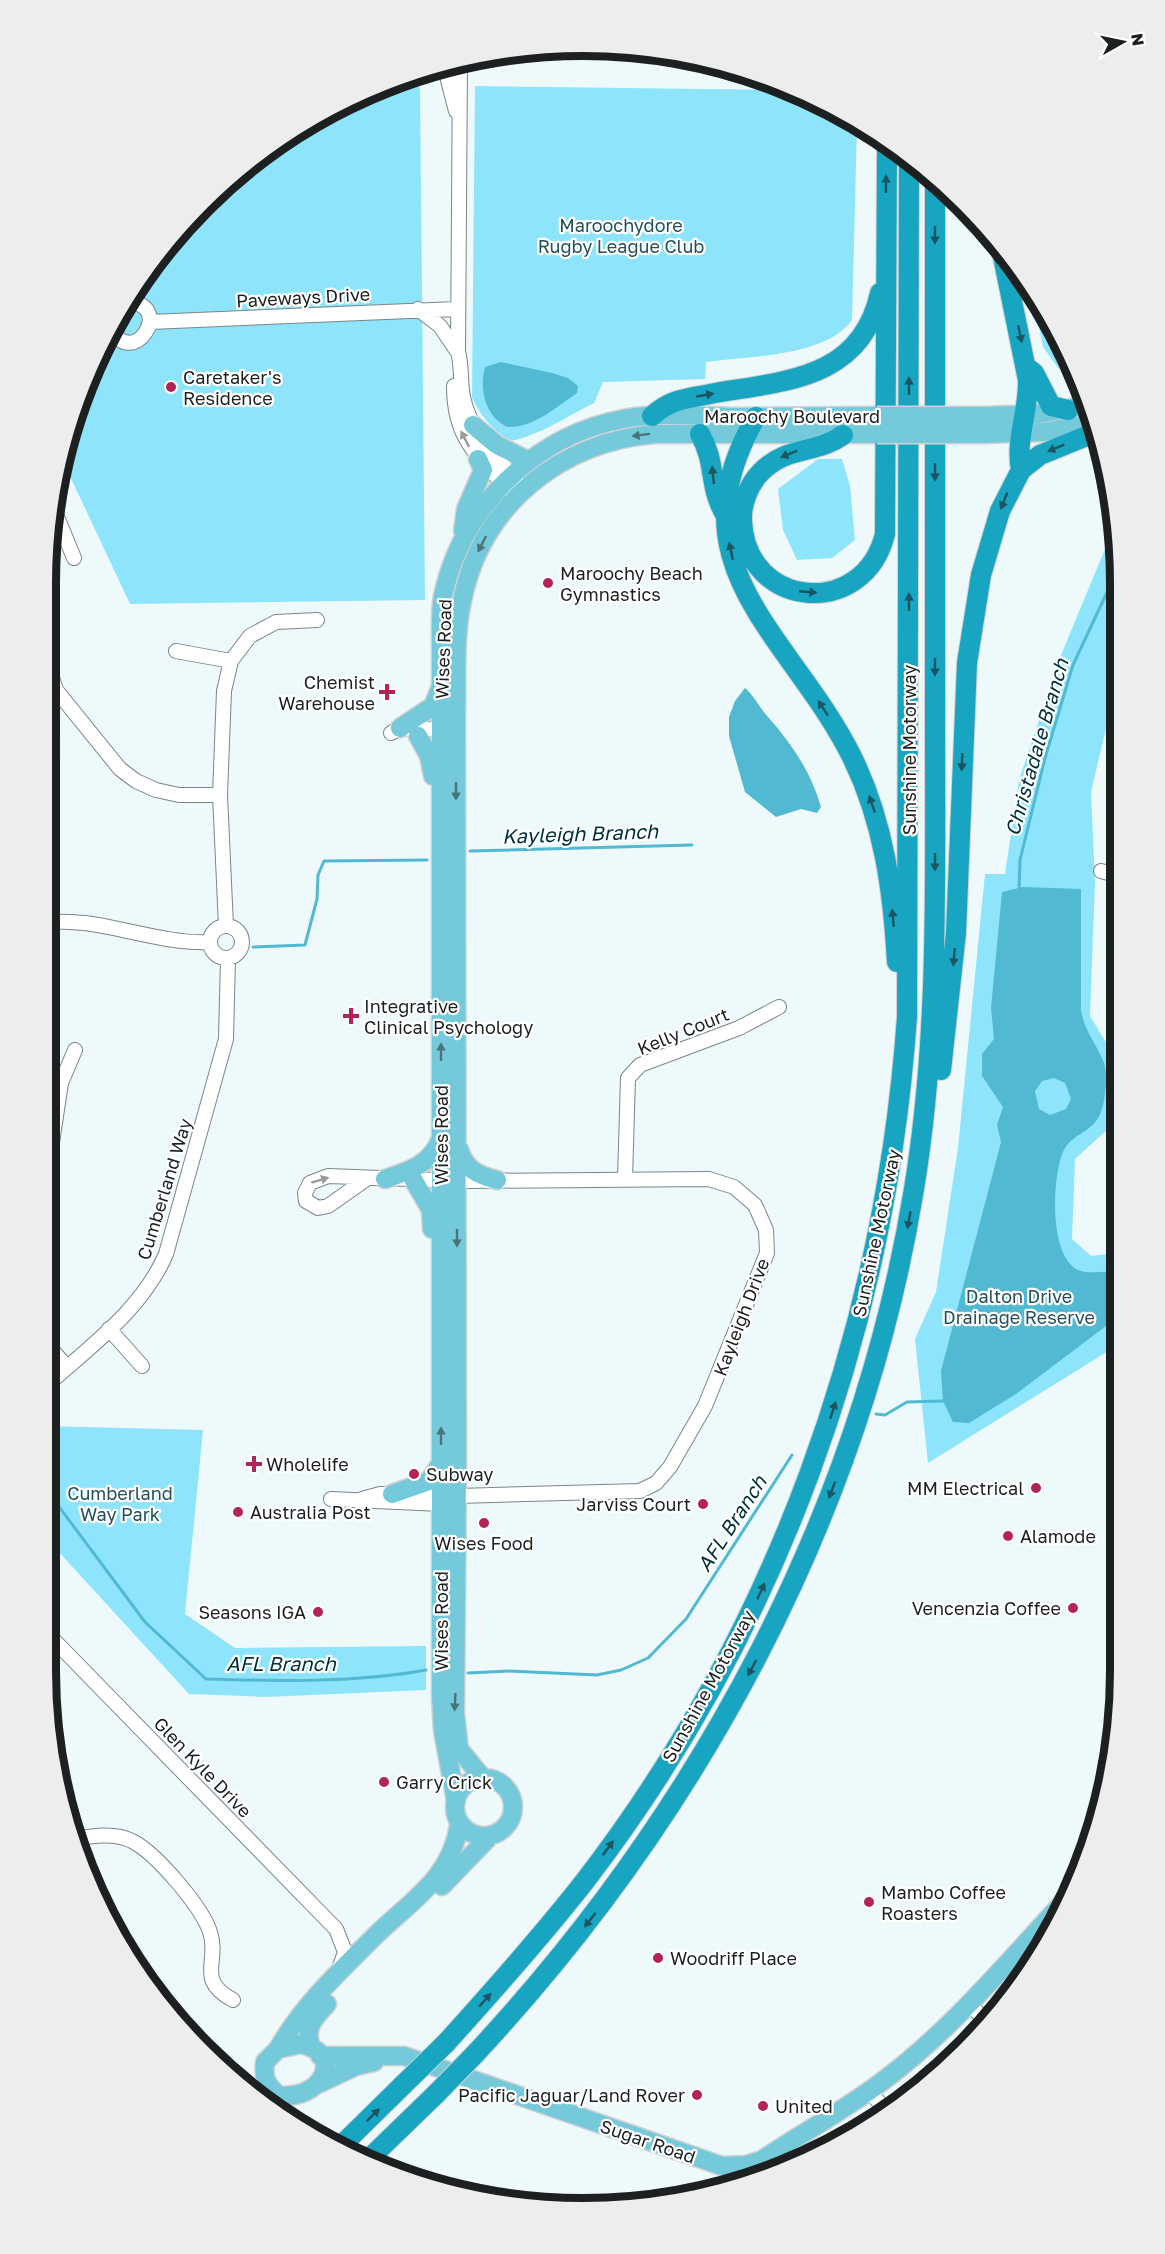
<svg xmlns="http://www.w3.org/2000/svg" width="1165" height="2254" font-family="'Golos Text',sans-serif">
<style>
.green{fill:#8ee5fb}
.water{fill:#51b9d1;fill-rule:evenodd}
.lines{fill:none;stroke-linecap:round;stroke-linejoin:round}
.stream{stroke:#51b9d1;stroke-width:3}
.minor-casing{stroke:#7b8588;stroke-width:16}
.major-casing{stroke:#d2d2d3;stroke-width:21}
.highway-casing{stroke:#d2d2d3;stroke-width:22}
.minor{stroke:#fff;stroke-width:14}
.major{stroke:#74c9da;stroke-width:18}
.highway{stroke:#17a5c1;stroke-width:20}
.major-bridge-casing{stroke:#d2d2d3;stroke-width:21;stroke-linecap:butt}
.highway-bridge-casing{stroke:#d2d2d3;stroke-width:22;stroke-linecap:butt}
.major-bridge{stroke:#74c9da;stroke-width:18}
.highway-bridge{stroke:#17a5c1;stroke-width:20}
.oneway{fill:#1a5561}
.oneway2{fill:#48747e}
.oneway3{fill:#999b9b}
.poi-dot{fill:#b32456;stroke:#fff;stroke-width:2}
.labels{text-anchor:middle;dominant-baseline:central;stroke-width:4.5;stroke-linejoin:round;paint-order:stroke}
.park-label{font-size:18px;fill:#23505b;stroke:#fff}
.street-label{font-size:18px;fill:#1c2021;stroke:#fff}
.poi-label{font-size:18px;fill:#1c2021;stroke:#fff;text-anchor:start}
.water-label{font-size:20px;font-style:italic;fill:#00303a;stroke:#fff}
.rim{fill:none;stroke:#1c2021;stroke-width:8}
</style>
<rect width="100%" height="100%" fill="#eef9fc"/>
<path class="green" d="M 382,86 L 420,87 L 425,600 L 130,604 L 61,457 L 63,443 L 101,344 L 156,255 L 228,178 L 314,117 Z
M 475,86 L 791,90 L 821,101 L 857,125 L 852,320 C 826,357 748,356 706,362 L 705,379 L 603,382 L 594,403 C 567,416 539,436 510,441 C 492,429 482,418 472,398 Z
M 1033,296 L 1072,364 L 1059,369 L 1043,347 Z
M 818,459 L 842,459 L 850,486 L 855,540 L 832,558 L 797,560 L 783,530 L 778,489 Z
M 1115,525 L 1116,686 L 1091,792 L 1095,882 L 1090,1016 L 1115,1057 L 1108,1129 L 1075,1159 L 1072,1239 L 1091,1256 L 1118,1253 L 1118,1345 L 928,1463 L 915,1339 L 936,1292 L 958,1148 L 985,874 L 1005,874 L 1019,780 L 1061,655 Z
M 45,1426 L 203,1430 L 185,1614 L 235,1648 L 426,1646 L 426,1690 L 266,1697 L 189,1694 L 45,1537 Z"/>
<path class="water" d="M 501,362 L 552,373 L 568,378 L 578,386 L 577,393 C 556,407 534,428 507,427 C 485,416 479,390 485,367 Z
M 745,688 C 755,697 759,707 768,717 C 792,744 811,772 821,807 L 817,813 L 801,809 L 776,817 L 745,792 L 729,736 L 729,717 L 735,701 Z
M 1023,887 L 1081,889 L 1081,1010 C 1085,1032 1094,1040 1103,1060 C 1108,1072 1106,1092 1103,1105 C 1097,1134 1072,1131 1063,1152 C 1052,1177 1048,1261 1081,1271 C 1091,1274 1107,1271 1118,1271 L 1118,1317 L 1016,1394 L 969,1423 L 953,1422 L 943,1401 L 941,1371 L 1001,1142 L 997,1125 L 1003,1107 L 982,1076 L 982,1054 L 994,1039 L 991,1008 L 1002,892 ZM 1054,1078 L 1065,1083 L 1071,1099 L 1066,1109 L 1050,1115 L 1039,1109 L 1035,1091 L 1042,1081 Z"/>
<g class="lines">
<path class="stream" d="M 470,851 L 692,845
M 1019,891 L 1020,860 L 1045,758 L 1073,665 L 1116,573
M 253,947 L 305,945 L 317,899 L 318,875 L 324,861 L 427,860
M 876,1414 L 885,1415 L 907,1402 L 943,1401
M 45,1488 L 145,1622 L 206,1679 C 278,1681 354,1683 426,1670
M 468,1673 L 509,1671 L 597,1675 L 621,1670 L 648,1658 L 686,1619 L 792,1455"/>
<defs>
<path id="minor" d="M 460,62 L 458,351 C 462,366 460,382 463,397 C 470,431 496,457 518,483
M 444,65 L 456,111
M 418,309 L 440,326 L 457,351
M 150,322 L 457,309
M 111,328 C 132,372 177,304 127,302
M 454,386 C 454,439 477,455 510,491
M 53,507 L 74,558
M 176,651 L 231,661
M 47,662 L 56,690 L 120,769 L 136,781 L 156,790 L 179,795 L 220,795
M 391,733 L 400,728 L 450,730
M 1101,871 L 1116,875
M 46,923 C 94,915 156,945 210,942
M 226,926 L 220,795 L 224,691 L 231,661 L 250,636 L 276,622 L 317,620
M210 942a16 16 0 1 1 32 0a16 16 0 1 1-32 0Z
M 625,1179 L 628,1078 L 640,1065 L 739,1028 L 779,1007
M 365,1180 L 328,1206 L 318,1208 L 306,1201 L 305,1193 L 310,1183 L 328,1176 L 464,1181 L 709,1179 L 734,1187 L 755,1205 L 766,1230 L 767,1253 L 705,1406 L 670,1467 L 656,1483 L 640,1491 L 457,1496
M 45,1189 L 61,1083 L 75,1050
M 109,1329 L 142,1366
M 45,1342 L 67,1367
M 45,1387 C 89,1347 142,1310 166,1254 L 226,1039 L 228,958
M 331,1499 L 441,1504
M 362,1499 L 380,1494 L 441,1495
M 1116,1542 L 1118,1540
M 45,1631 L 336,1929 L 345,1952 L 339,1969
M 73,1842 C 88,1834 117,1833 132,1841 C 156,1853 202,1907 210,1932 C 220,1961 195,1980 233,2000
M 968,2003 L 985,2020
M 869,2091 L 884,2108"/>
<path id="major" d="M 984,416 L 1039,414 L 1087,405
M 473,425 L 497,445 L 529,461
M 984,434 L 1044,432 L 1092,423
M 463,531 L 466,509 L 483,470 L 478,459
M 400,728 L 433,706 L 440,689
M 418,736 L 429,756 L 433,776
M 459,1149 C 465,1169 477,1175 497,1180
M 385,1179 C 409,1171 432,1164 441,1138
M 413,1179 L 431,1210 L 432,1229
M 392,1494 L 429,1481 L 441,1463
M 482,1777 L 459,1749 L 455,1713 L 457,1472 L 456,715 C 457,678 454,638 462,601 C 481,506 559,442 655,434 L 877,434
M455 1807a29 29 0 1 1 58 0a29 29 0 1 1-58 0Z
M 456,1801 L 443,1731 L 441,1696 L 441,646 C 441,629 440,612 443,596 C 462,507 534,436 623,419 C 659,412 696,416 732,417 C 780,417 829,416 877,416
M 442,1886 L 491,1835
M 301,2044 C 347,2055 320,2102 278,2095 C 266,2085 263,2077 265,2062 L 278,2049 Z
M 311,2047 C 304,2028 314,2018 327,2004
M 278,2049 C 302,2006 341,1970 376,1935 C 412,1900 451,1878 459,1825
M 320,2056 L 404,2056 L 722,2166 L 746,2165 L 762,2160 C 803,2132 849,2108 888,2077 C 953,2028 1013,1956 1069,1896
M 320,2083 L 356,2066 L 374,2062"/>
<path id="highway" d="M 1001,247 L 1028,380 C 1029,411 1015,439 1021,470
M 1029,369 L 1034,373 L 1051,406 L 1068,410
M 652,416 C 671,399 685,399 710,394 C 782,381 861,381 880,293
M 756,417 C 669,568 793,636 853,759 C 884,823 893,891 897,962
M 700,434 C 717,464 708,485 725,514
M 843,435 C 815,455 788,445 761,472 C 749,484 741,504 742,521 C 746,609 864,620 885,534 L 887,145
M 941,1070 L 956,933 L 967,663 L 981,575 L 1000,511 L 1021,470 L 1040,455 L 1094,433
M 446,2043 C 494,1990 541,1937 585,1881 C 777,1631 885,1330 907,1017 L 909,160
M 476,2053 C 699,1813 861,1515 914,1189 C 939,1037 935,883 935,729 C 935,545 935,361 935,177
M 342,2145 L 403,2085
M 370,2158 L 437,2093"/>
</defs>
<use href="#minor" class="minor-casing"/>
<use href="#major" class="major-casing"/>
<use href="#highway" class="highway-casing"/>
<use href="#minor" class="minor"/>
<use href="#major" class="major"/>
<use href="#highway" class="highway"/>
<defs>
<path id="major-bridge" d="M 877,416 L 984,416
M 877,434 L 984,434"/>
<path id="highway-bridge" d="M 403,2085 L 446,2043
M 437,2093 L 476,2053"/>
</defs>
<use href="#major-bridge" class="major-bridge-casing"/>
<use href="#highway-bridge" class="highway-bridge-casing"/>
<use href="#major-bridge" class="major-bridge"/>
<use href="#highway-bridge" class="highway-bridge"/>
</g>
<defs><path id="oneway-solid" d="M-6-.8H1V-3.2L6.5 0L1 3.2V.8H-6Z" transform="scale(1.5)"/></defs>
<g class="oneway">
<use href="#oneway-solid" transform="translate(886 184) rotate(-89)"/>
<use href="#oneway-solid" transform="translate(935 235) rotate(90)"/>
<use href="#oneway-solid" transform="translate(1020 334) rotate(78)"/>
<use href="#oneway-solid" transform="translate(909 386) rotate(-90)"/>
<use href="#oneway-solid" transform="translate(705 395) rotate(-10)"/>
<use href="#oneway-solid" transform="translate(1056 448) rotate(158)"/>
<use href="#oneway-solid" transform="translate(789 454) rotate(158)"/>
<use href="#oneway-solid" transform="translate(935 472) rotate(90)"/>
<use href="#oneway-solid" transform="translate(713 475) rotate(-96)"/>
<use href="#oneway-solid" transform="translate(1004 501) rotate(112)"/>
<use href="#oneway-solid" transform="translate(731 551) rotate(-102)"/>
<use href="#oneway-solid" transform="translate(808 592) rotate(5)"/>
<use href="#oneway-solid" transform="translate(909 602) rotate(-90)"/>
<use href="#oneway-solid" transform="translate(935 667) rotate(90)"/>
<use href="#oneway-solid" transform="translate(823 708) rotate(-123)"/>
<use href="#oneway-solid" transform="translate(962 762) rotate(92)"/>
<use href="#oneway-solid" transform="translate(872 804) rotate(-109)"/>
<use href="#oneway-solid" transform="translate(935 862) rotate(90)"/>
<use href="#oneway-solid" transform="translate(893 918) rotate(-95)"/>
<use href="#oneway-solid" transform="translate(954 957) rotate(95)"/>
<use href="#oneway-solid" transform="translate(909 1220) rotate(100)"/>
<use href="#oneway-solid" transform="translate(833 1410) rotate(-72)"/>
<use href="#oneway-solid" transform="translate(832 1490) rotate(111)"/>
<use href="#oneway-solid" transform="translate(761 1591) rotate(-65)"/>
<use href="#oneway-solid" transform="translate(752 1668) rotate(118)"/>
<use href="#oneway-solid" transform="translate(608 1848) rotate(-54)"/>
<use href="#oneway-solid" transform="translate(590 1920) rotate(128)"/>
<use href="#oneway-solid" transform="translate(485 2000) rotate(-48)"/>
<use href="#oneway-solid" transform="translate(373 2115) rotate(-44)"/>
</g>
<g class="oneway2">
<use href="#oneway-solid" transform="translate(641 435) rotate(173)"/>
<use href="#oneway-solid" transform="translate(482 544) rotate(117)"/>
<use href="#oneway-solid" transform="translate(456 791) rotate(90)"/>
<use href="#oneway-solid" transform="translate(441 1052) rotate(-90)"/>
<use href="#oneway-solid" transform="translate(457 1238) rotate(90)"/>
<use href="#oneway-solid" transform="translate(441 1436) rotate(-90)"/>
<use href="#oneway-solid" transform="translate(455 1702) rotate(93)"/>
</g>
<g class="oneway3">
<use href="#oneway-solid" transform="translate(465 439) rotate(-117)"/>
<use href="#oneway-solid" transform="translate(320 1180) rotate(-17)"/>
</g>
<g class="poi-dot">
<circle cx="171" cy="387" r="6"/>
<circle cx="548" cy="583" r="6"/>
<path d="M384 683h6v6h6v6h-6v6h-6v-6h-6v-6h6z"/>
<path d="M348 1007h6v6h6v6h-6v6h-6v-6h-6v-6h6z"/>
<path d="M251 1455h6v6h6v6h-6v6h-6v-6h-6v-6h6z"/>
<circle cx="414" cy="1474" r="6"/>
<circle cx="1036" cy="1488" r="6"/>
<circle cx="703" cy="1504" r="6"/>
<circle cx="238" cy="1512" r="6"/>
<circle cx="484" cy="1523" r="6"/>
<circle cx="1008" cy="1536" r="6"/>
<circle cx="1073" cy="1608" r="6"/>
<circle cx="318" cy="1612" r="6"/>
<circle cx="384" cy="1782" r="6"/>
<circle cx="869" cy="1902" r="6"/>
<circle cx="658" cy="1958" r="6"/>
<circle cx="697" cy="2095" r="6"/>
<circle cx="763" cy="2106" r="6"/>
</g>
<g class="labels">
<g class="park-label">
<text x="621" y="225">Maroochydore<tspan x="621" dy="21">Rugby League Club</tspan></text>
<text x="1019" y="1296">Dalton Drive<tspan x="1019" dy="21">Drainage Reserve</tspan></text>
<text x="120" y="1493">Cumberland<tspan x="120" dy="21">Way Park</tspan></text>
</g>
<g class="street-label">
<text transform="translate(303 297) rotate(-3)">Paveways Drive</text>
<text x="792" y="416">Maroochy Boulevard</text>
<text transform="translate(443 649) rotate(-88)">Wises Road</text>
<text transform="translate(909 750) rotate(-90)">Sunshine Motorway</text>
<text transform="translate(683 1031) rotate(-22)">Kelly Court</text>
<text transform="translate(441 1135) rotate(-90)">Wises Road</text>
<text transform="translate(164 1189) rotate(-73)">Cumberland Way</text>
<text transform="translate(876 1233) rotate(-78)">Sunshine Motorway</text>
<text transform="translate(741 1317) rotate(-69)">Kayleigh Drive</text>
<text transform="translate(441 1621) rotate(-90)">Wises Road</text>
<text transform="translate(708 1686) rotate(-61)">Sunshine Motorway</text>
<text transform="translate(203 1767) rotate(46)">Glen Kyle Drive</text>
<text transform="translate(648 2141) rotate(19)">Sugar Road</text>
</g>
<g class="poi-label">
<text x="183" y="377">Caretaker's<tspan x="183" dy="21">Residence</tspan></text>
<text x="560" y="573">Maroochy Beach<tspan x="560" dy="21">Gymnastics</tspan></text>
<text x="375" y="682" text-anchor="end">Chemist<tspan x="375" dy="21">Warehouse</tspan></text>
<text x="364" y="1006">Integrative<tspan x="364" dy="21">Clinical Psychology</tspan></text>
<text x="266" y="1464">Wholelife</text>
<text x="426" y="1474">Subway</text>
<text x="1024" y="1488" text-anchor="end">MM Electrical</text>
<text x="691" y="1504" text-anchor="end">Jarviss Court</text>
<text x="250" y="1512">Australia Post</text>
<text x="1020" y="1536">Alamode</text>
<text x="484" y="1543" text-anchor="middle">Wises Food</text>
<text x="1061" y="1608" text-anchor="end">Vencenzia Coffee</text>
<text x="306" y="1612" text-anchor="end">Seasons IGA</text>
<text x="396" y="1782">Garry Crick</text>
<text x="881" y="1892">Mambo Coffee<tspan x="881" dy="21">Roasters</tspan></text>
<text x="670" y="1958">Woodriff Place</text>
<text x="685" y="2095" text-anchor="end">Pacific Jaguar/Land Rover</text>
<text x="775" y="2106">United</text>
</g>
<g class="water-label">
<text transform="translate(1036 747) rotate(-74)">Christadale Branch</text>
<text transform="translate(580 833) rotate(-2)">Kayleigh Branch</text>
<text transform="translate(731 1523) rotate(-57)">AFL Branch</text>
<text x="281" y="1663">AFL Branch</text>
</g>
</g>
<path d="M0 0H1165V2254H0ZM583 56H583A527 527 0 0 1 1110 583V1671A527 527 0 0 1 583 2198H583A527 527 0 0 1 56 1671V583A527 527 0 0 1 583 56Z" fill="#ededed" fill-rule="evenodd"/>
<path class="rim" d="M583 56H583A527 527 0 0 1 1110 583V1671A527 527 0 0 1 583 2198H583A527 527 0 0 1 56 1671V583A527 527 0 0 1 583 56Z"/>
<g transform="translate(1123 42) rotate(81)" stroke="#ffffff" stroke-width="4.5" paint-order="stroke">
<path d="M0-4.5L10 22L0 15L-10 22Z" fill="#1c2021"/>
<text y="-9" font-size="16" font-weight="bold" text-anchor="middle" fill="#1c2021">N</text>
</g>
</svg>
